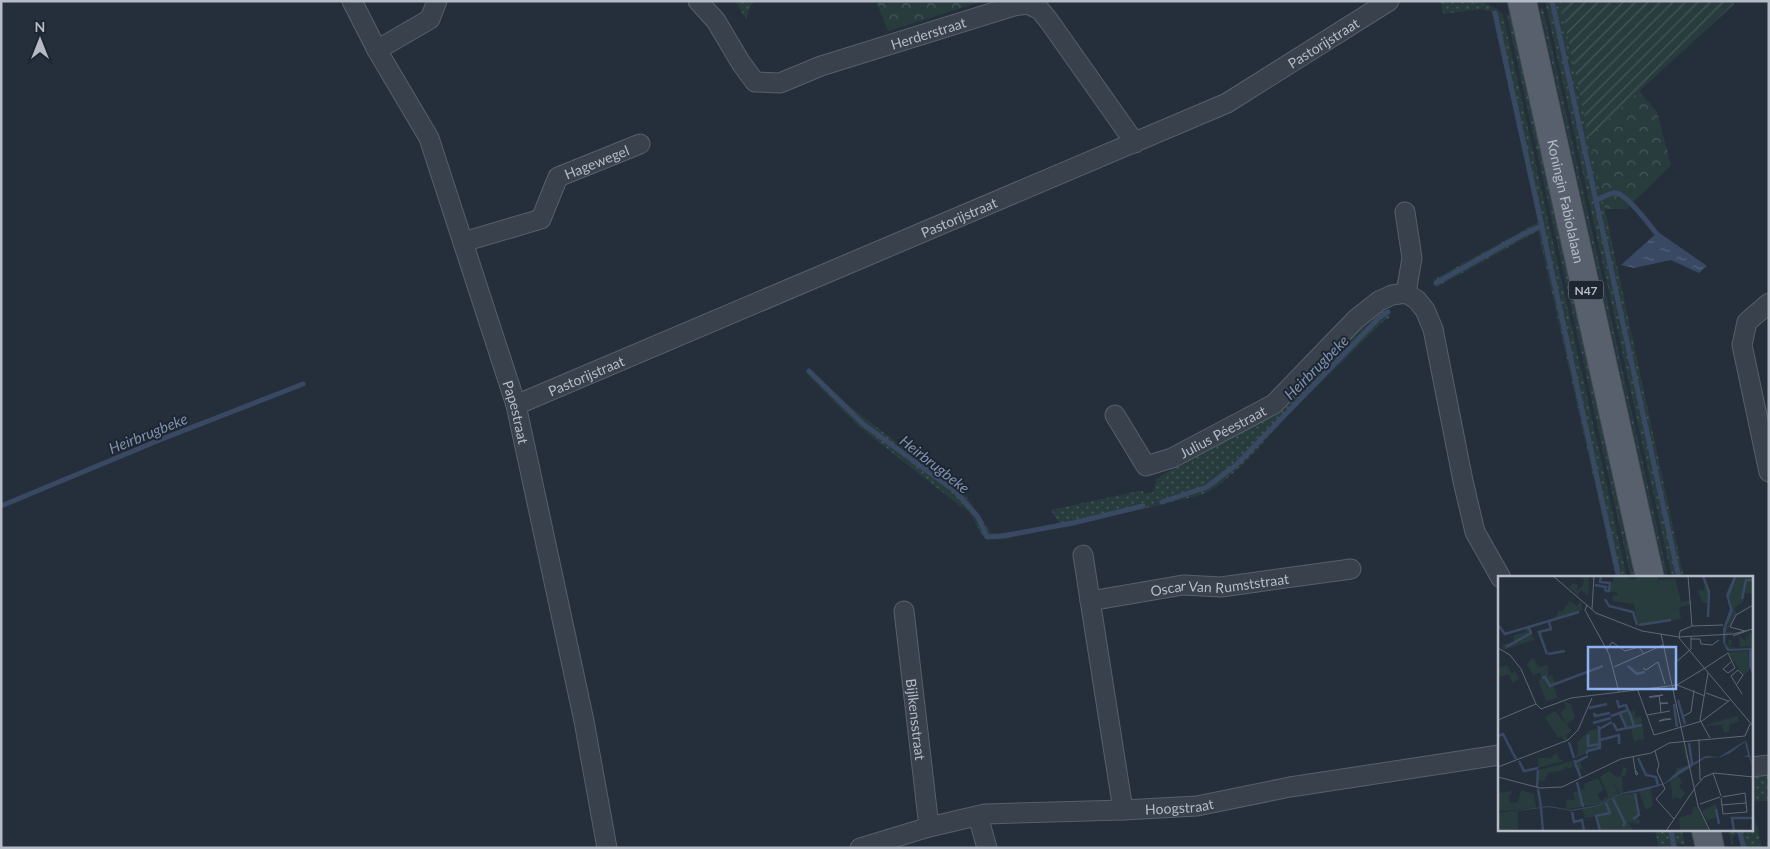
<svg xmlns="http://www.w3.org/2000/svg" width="1770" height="849" font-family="Lato,sans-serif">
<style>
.grass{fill:url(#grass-dots)}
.forest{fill:url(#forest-crowns)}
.garden{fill:url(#garden-furrows)}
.water{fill:url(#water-ripples)}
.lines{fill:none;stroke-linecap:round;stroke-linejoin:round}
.stream{stroke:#3a4963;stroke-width:5}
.street-casing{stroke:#575f6b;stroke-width:21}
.primary-casing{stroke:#424a56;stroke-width:30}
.street{stroke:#39414d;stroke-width:19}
.primary{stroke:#57606c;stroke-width:28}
.labels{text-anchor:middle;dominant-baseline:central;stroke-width:4;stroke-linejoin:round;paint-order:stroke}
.shield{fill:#1e2632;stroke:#888f9b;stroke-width:1}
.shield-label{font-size:12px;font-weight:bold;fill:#b5bcc8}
.street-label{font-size:14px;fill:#b5bcc8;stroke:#1e2632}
.water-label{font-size:15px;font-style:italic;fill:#7e91ae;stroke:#1e2632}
.inset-river{fill:none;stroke:#3a4963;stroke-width:2.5}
.inset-road{fill:none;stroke:#5f6774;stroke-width:1}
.view{fill:#8fb3f2;fill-opacity:0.15;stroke:#8fb3f2;stroke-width:2.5}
.inset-edge{fill:none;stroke:#b5bcc8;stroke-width:2.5}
</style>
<defs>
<pattern id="grass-dots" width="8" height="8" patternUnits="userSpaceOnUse" patternTransform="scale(1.25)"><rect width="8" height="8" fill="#283c3e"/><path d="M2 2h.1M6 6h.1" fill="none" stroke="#455658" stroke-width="1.8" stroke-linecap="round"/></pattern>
<pattern id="forest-crowns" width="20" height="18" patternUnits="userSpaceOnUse" patternTransform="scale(1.25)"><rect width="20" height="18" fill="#283c3e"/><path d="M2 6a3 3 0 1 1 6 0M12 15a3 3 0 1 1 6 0" fill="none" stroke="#455658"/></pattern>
<pattern id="garden-furrows" width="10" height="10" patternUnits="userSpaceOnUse" patternTransform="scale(1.25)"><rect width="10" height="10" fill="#283c3e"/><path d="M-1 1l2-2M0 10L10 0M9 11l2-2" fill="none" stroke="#455658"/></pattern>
<pattern id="water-ripples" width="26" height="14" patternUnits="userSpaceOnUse" patternTransform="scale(1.25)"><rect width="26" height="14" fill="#3a4963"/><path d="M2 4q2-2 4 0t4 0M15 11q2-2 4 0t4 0" fill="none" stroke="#546178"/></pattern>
</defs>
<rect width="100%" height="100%" fill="#252f3c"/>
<path class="grass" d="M 735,1 L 757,1 L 752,3 L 746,19 Z
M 1447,1 C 1466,1 1492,0 1503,15 L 1627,578 L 1616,578 L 1538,231 L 1437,287 L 1433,280 L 1538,222 L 1492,12 L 1480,9 L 1443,14 L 1441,2 Z
M 1545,1 L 1560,1 L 1684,578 L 1672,578 Z
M 1543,8 L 1668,578 L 1666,578 L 1540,9 Z
M 1511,14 L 1634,578 L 1631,578 L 1507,15 Z
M 1384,308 L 1388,312 L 1390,317 L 1380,324 C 1350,354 1320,383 1290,413 C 1263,441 1239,475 1204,494 C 1151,508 1098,519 1044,530 C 1031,533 1000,542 988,539 C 976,537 978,513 960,506 L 857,425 L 806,373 L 811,370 L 848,405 L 966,496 L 991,533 L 994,534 L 1020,531 L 1059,523 L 1051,510 L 1139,491 L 1143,491 L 1144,494 L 1154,492 L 1156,480 L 1164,474 L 1272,413 L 1373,316 Z
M 1761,774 L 1769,775 L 1769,801 L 1751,801 L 1762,848 L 1742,848 L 1738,833 L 1732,838 L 1733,848 L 1728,830 L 1751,830 L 1751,777 Z
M 1655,830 L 1682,830 L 1685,845 L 1677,843 L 1678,848 L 1659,848 Z"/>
<path class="forest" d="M 876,1 L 983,1 L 888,31 Z
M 1560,1 L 1732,1 L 1734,4 L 1639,91 L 1657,112 L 1671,165 L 1626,209 L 1605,209 Z"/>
<path class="garden" d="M 1560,1 L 1732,1 L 1734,4 L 1589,137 Z"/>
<path class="water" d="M 1658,232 L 1707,266 L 1699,273 L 1671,260 L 1634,268 L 1621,265 Z"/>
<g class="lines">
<path class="stream" d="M 1552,1 L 1679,578
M 1495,13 L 1619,578
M 1597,200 C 1603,197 1609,193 1616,193 C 1626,193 1652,228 1660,238
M 1436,283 L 1522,235 L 1541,226
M 809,371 L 863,424 L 955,491 L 978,517 L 987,537 L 1002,536 L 1073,523 L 1143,506
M 1162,502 L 1207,487 L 1236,465 L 1379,318 L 1388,312
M 1,506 L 162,439 L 303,384
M 1671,830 L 1674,848
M 1739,830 L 1744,848"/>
<defs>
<g id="street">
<path id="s1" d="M 352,1 L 377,50 L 429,138 L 516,405 L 584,721 L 607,848"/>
<path id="s2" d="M 698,1 L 716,21 L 741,63 L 755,82 L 780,83 L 821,66 L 1014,6 L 1028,4 L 1040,10 L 1049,21 L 1135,143"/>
<path d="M 377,50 L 430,19 L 437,1"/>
<path d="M 1405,212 L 1412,258 L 1406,293"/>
<path id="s3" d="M 463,242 L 541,219 L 558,177 L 640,144"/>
<path d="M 1769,303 L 1747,322 L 1742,345 L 1769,472"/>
<path id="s4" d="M 516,405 L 1227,103 L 1389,1"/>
<path id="s5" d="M 1115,415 L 1146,466 L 1172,458 L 1274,404 L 1356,319 L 1379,301 L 1392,295 L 1406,293 L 1417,300 L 1425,310 L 1433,329 L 1463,481 L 1475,532 L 1501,578"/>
<path d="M 1083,555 L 1123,810"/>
<path id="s6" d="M 1090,601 L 1183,585 L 1221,587 L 1351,569"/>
<path id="s7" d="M 904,611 L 929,827"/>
<path d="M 1751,767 L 1769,765"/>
<path d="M 978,816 L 987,848"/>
<path id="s8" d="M 860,848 L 929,827 L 985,814 L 1123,810 L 1197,806 L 1290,787 L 1499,755"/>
</g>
<g id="primary">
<path id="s9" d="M 1522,1 L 1650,578"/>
<path d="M 1706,830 L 1710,848"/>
</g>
</defs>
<use href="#street" class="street-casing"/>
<use href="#primary" class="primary-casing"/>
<use href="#street" class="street"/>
<use href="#primary" class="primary"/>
</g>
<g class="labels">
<rect class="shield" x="1568.5" y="280.5" width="35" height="19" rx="4"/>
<g class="shield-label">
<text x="1586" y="290">N47</text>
</g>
<g class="street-label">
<text stroke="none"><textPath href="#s2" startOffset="281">Herderstraat</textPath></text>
<text stroke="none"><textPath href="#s4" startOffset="886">Pastorijstraat</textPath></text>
<text stroke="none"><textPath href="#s3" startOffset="168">Hagewegel</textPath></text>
<text stroke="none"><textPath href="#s9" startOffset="205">Koningin Fabiolalaan</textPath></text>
<text stroke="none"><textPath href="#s4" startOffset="481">Pastorijstraat</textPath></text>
<text stroke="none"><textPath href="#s4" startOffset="76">Pastorijstraat</textPath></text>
<text stroke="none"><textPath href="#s1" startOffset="445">Papestraat</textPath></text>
<text stroke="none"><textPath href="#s5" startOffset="144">Julius Péestraat</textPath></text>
<text stroke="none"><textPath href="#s6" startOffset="131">Oscar Van Rumststraat</textPath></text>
<text stroke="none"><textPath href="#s7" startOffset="109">Bijlkensstraat</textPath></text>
<text stroke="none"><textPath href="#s8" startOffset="324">Hoogstraat</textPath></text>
</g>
<g class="water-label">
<text transform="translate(1316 367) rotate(-45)">Heirbrugbeke</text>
<text transform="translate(148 433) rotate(-22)">Heirbrugbeke</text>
<text transform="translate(935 464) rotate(38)">Heirbrugbeke</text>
</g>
</g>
<g transform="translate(1498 576)">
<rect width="255" height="255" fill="#252f3c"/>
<path d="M 81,0 L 91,1 L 90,20 L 83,14 L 80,18 L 82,21 L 71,11 L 76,7 L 80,9 L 78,16 L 85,9 L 86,4 ZM 127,0 L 134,4 L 144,0 L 160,1 L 160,4 L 177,3 L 183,26 L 193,25 L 182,28 L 194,28 L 183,29 L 181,34 L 183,43 L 140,49 L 136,28 L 115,25 L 115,19 L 119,20 L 120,17 L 111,15 L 116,1 ZM 239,0 L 255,0 L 255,20 L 253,17 L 246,17 L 245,26 L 236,32 L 239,38 L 228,56 L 237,55 L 228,60 L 228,67 L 232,72 L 230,64 L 234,64 L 232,71 L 242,72 L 241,60 L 248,65 L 248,58 L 251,64 L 250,58 L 252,56 L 255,61 L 255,95 L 255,75 L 250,70 L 241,72 L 230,73 L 227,68 L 228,57 L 228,51 L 235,35 L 231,21 ZM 72,25 L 79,30 L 83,25 L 84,34 L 57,43 L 61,34 L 64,36 ZM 31,51 L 36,64 L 5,74 L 5,69 L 15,66 L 16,59 L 28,56 L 27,52 ZM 35,82 L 41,91 L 50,89 L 50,100 L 46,103 L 54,99 L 57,108 L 52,110 L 55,110 L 60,122 L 48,125 L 40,104 L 44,102 L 42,97 L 35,99 L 29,88 ZM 66,125 L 73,129 L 77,142 L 69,148 L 62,137 L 68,132 ZM 130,134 L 132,138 L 137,134 L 137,142 L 143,140 L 146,163 L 136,165 L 133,152 L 129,153 L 122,138 ZM 100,153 L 103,169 L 91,170 L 92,154 ZM 183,166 L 193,189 L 174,202 L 179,199 L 184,205 L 181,211 L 187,217 L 183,223 L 177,221 L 175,226 L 172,202 L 179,196 L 178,192 L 190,190 ZM 58,177 L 61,183 L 66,185 L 40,192 L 40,182 L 52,182 ZM 74,185 L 76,190 L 82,185 L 85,192 L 79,194 L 76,190 L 70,193 L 68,190 L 65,194 L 50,197 L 46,205 L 40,204 L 41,194 ZM 129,191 L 128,199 L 124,200 L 125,217 L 122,218 L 113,202 L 121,219 L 102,228 L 69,233 L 68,224 L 77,224 L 75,217 L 87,212 L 86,208 L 100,202 L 106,214 L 99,218 L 103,225 L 110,220 L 102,201 L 111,195 L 118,201 L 123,200 L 125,192 ZM 153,213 L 155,229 L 148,234 L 141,216 ZM 23,214 L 36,218 L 38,232 L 0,235 L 0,217 L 15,215 L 11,220 L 12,227 L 20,226 ZM 137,217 L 141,239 L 139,241 L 143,246 L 140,248 L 130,246 L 136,255 L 102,255 L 99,240 L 87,242 L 84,232 L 100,230 L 123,219 ZM 199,230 L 211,255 L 182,255 L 181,242 L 194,238 L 195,231 Z" fill="#283c3e"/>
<path d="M 206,10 L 210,10 L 211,16 L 210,27 L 205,27 L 199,14 L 206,14 ZM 57,135 L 74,155 L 68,159 L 70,164 L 67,165 L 63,160 L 60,162 L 47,141 ZM 92,154 L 92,170 L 103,169 L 103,172 L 76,182 L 80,178 L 79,166 ZM 20,235 L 20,255 L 0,255 L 0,237 Z" fill="#283c3e"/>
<path d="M 177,3 L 183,26 L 193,25 L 194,28 L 173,34 L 173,44 L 140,49 L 136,29 L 161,28 L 160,5 ZM 250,75 L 251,95 L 245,99 L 230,76 ZM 9,89 L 13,97 L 18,96 L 21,103 L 14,107 L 11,98 L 1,101 L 0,92 ZM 239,140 L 241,145 L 231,149 L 231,156 L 226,156 L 224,149 L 205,150 Z" fill="#283c3e"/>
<path d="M 218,228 L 221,241 L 208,244 L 204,235 Z" fill="#283c3e"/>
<path d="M 236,0 L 239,0 L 231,21 L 235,35 L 228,51 L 227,68 L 231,73 L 254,72 L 255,100 L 251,90 L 251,74 L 229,75 L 225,66 L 225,53 L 232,33 L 228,19 ZM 247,165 L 249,167 L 255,192 L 251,181 L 246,181 L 250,179 L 247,166 L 232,177 L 223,181 L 207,182 L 165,209 L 144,215 L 124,218 L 100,230 L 74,235 L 51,231 L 0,237 L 51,230 L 73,234 L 100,229 L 124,217 L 167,207 L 180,195 L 208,180 L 221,181 Z" fill="#3a4963"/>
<path class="inset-river" d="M 205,0 L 211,16 L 210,41M 103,1 L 102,6 L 112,7 L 111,15 L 107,15M 97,9 L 108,11 L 107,15M 107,23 L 111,30 L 135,36 L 139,49M 244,23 L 248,4 L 255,4M 0,49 L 7,58 L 81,36M 141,49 L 173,44M 8,71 L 33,57 L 31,52M 49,78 L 41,56 L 53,53 L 51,46M 50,78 L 67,75M 130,90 L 139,98 L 147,96M 44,102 L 47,101 L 52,110 L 105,90M 180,124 L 187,148M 176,128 L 179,151M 91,132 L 109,128M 131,135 L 136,150M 96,137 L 97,140 L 112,137M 122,138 L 129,153M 113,140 L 130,134 L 128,129 L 121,131 L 119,124M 95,147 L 113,142M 115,147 L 119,154 L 144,149M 100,150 L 101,153 L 114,146M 0,160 L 5,158 L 18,183M 92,160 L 90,160 L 90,170 L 102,168M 102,164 L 121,159 L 121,168M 71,166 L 76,182M 191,167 L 194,188M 89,178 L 89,175 L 102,172 L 101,154M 140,182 L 148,199 L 158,201 L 160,210M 76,184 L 83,202M 21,185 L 26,195 L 40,192M 76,187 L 90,180M 79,206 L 85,231M 39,211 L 40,194M 40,213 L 43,231M 115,223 L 127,247 L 125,250M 43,232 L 45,255M 218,233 L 221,248M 74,236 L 76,246 L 84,244 L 86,255M 135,243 L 141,239 L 137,217M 102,255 L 98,240 L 112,237 L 108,227M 236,255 L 234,242 L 255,242"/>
<path class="inset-road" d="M 55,0 L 98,37 L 144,55 L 181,61 L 235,58 L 255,53M 190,0 L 194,50M 89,29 L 87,34 L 111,78 L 121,116M 94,33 L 96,0M 225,49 L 194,50 L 182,55 L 181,62 L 255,150M 247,55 L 232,51 L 238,39 L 255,29M 163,58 L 200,230 L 212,255M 235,60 L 251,54M 193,63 L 202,63 L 203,68 L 214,69 L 221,64M 0,72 L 12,79 L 23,93 L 38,128 L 43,133 L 73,122 L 179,109 L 207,92M 109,74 L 114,66 L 127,75 L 141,71 L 146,78M 116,91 L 165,69M 145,92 L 148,94 L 160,86 L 167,108M 207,92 L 230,77 L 237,92 L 230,97 L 225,93 L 233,86M 178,97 L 177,87 L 193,73 L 193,61M 210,97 L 202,144 L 212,162M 239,108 L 245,99 L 240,94 L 233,100 L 244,118M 179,109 L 207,120M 139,112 L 156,159 L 204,145 L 232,124M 208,117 L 230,125M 161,119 L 163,136M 165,119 L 156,121 L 151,121 L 156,120 ZM 162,127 L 170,127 L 162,128M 149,139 L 172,135M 186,140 L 193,136 L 196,114M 166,143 L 173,143 L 161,145 ZM 0,144 L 38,128M 201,163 L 202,204M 157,175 L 161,189 L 159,195 L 167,213 L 158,223 L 176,243M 135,181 L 138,199 L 140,198 L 138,195M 0,191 L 70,164 L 80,154 L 94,122M 215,197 L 223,220M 0,201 L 42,212 L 64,211 L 123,183 L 153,177 L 171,167 L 247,160 L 252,148M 197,211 L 206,201 L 216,197 L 255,201M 223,222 L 225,238 L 249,236 L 247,217 L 224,221M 202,228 L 222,221M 224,229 L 248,227M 168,255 L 197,212"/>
<path class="view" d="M 90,71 L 178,71 L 178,113 L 90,113 Z"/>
<rect width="255" height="255" class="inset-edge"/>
</g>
<rect width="1770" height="849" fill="none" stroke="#b5bcc8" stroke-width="5"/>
<g transform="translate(40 40)" stroke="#1e2632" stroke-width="4" paint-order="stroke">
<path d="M0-4L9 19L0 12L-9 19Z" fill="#b5bcc8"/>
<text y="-8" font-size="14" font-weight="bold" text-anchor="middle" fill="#b5bcc8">N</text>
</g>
</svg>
